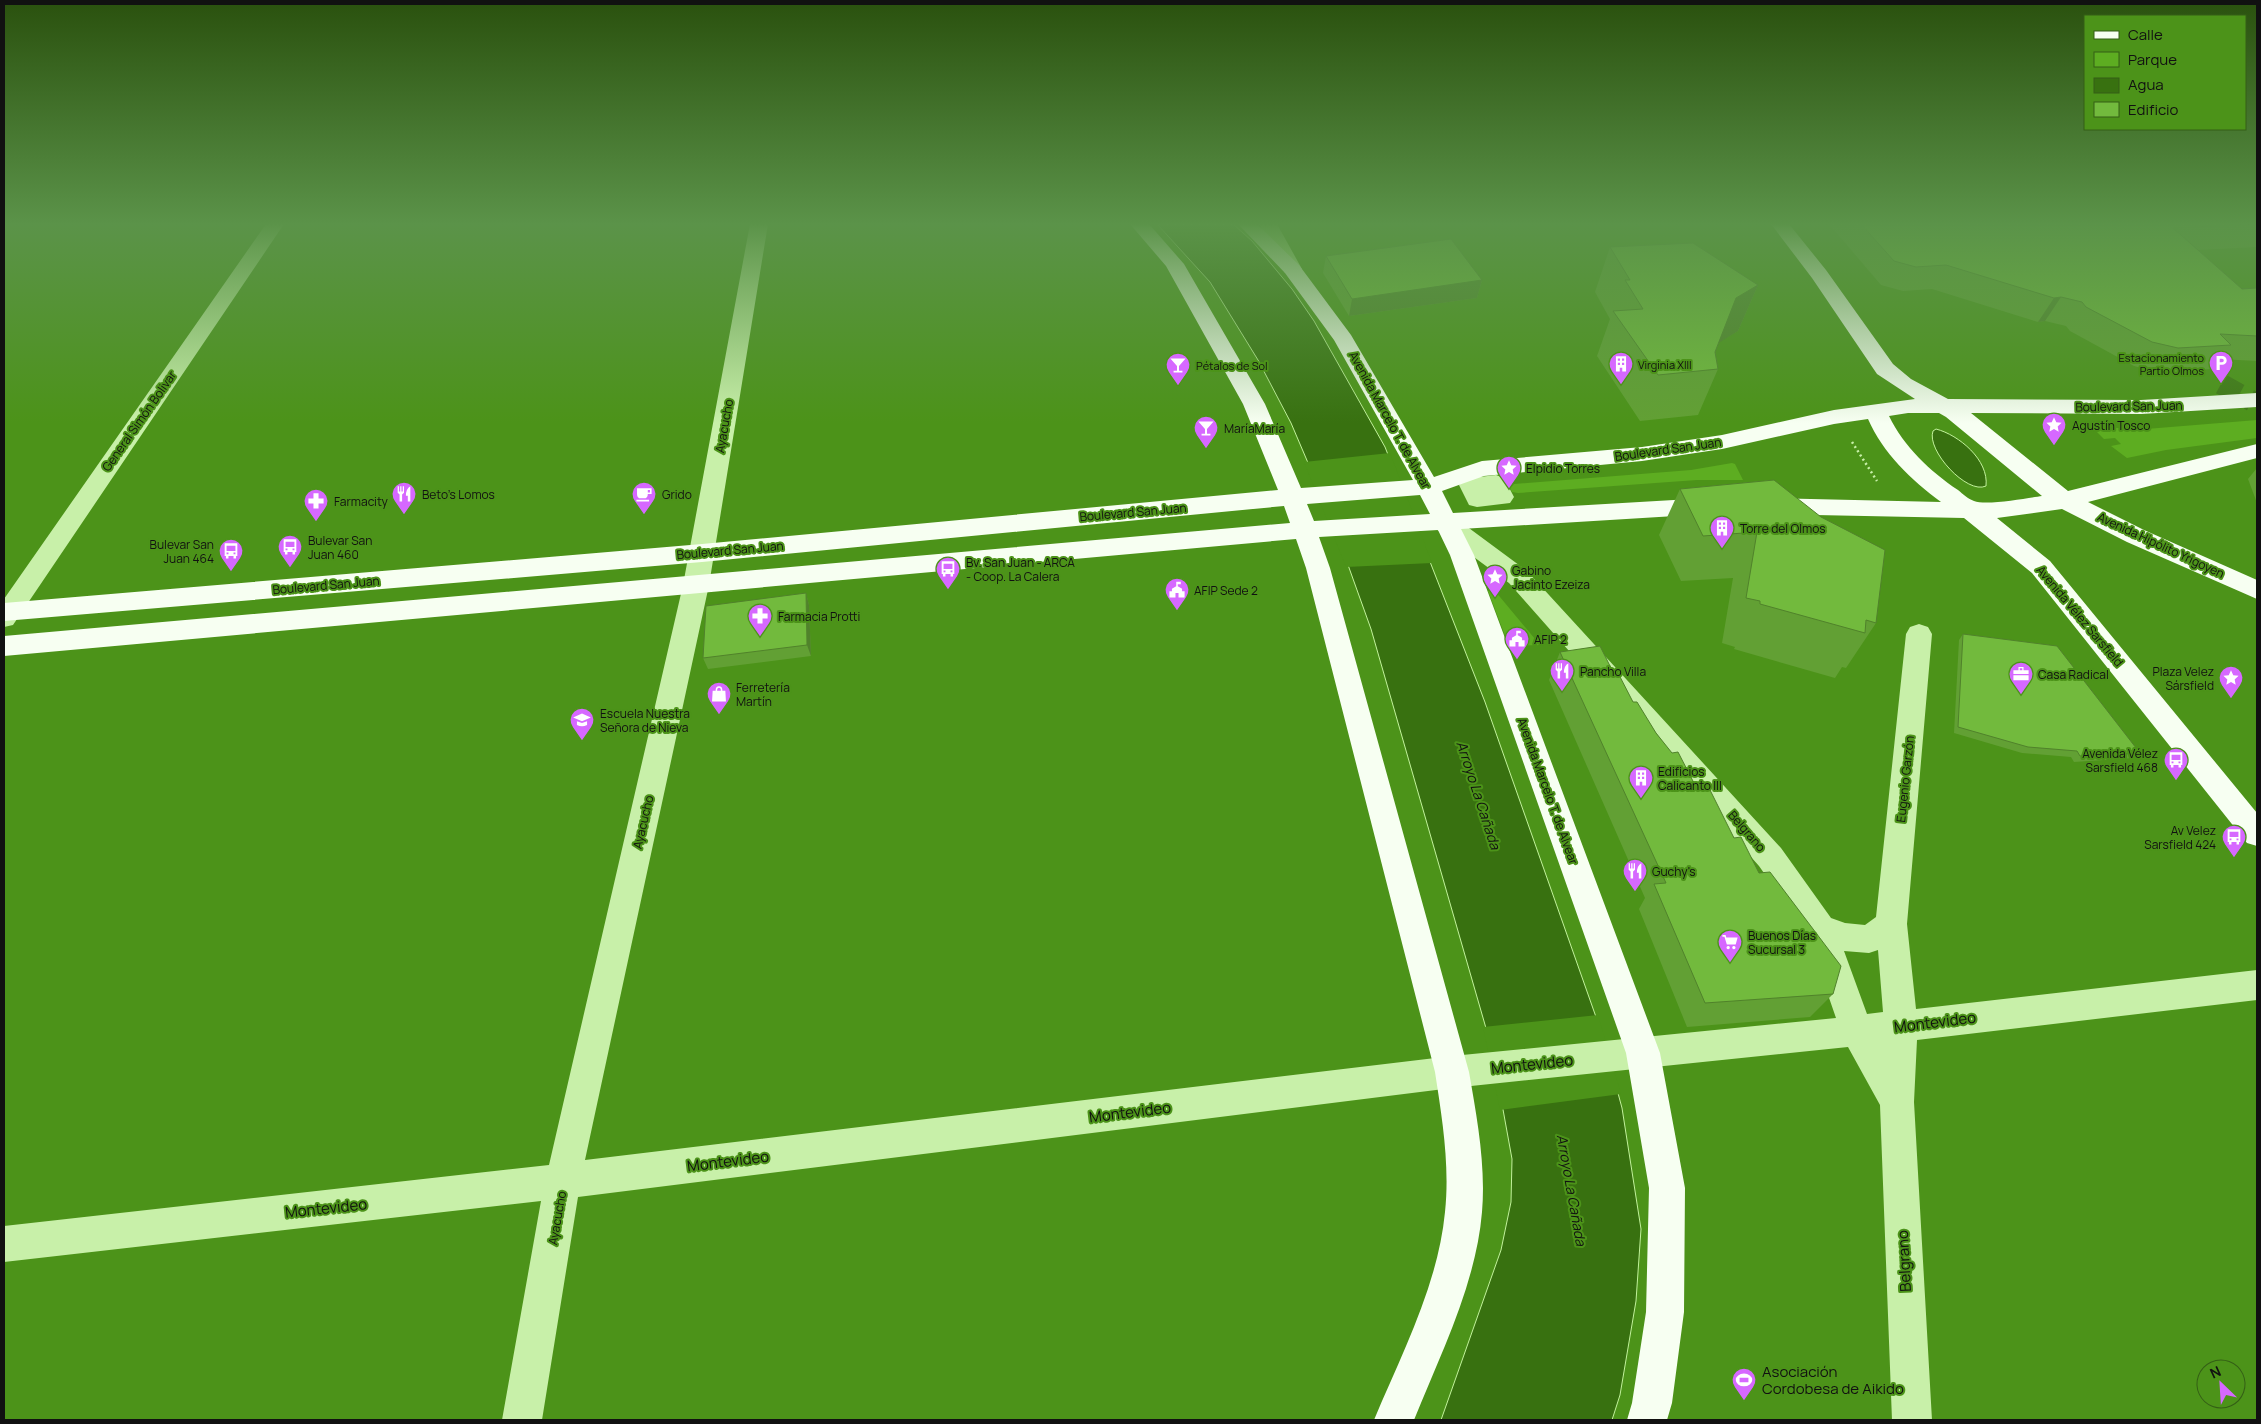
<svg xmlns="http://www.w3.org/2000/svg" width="2261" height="1424" font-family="Manrope,sans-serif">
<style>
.green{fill:#5dad21}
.water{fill:#387110;stroke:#c2f29c}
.pier{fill:#4c9319}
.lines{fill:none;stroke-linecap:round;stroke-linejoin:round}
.minor-tunnel{stroke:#407917;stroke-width:21;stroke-dasharray:21 11;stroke-linecap:butt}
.path{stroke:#c8f0a9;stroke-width:2.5;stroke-dasharray:2 3;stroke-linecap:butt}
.minor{fill:#c8f0a9;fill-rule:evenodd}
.major{fill:#f7fff2;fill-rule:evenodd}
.wall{fill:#62a034}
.shaded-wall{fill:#50822b}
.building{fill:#72ba3d;stroke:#50822b}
.labels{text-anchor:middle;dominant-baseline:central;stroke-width:4;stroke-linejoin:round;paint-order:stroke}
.far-poi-label{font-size:11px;fill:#111;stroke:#4c9319;text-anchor:start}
.street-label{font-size:12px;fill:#111;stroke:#4c9319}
.poi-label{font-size:12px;fill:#111;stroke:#4c9319;text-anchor:start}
.water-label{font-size:14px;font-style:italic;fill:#111;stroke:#4c9319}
.near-street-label{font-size:15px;fill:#111;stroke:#4c9319}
.near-poi-label{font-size:15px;fill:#111;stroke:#4c9319;text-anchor:start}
</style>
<rect width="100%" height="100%" fill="#4c9319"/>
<path class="green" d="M 2257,420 L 2257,438 L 2166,450 L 2127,458 L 2111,446 L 2121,444 L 2115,438 L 2104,439 L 2092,427 L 2146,429 Z
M 1732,463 L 1735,464 L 1743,480 L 1697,480 L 1518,493 L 1512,492 L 1510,488 L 1514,484 L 1691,470 Z
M 1488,591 L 1495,591 L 1540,645 L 1509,646 Z"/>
<path class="water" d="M 1157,224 L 1233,224 L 1252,241 L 1292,289 L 1314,321 L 1385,447 L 1485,702 L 1602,1034 L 1622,1108 L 1641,1229 L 1636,1301 L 1620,1395 L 1612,1420 L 1441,1420 L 1501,1250 L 1511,1202 L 1512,1159 L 1492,1049 L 1371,629 L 1329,512 L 1291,423 L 1258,360 L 1210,282 Z
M 1936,429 C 1959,435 1989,460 1986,486 C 1967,495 1926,450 1933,431 Z"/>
<path class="pier" d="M 1390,453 L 1432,563 L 1346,567 L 1304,462 Z
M 1598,1015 L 1621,1094 L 1500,1110 L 1483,1027 Z"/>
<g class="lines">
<path class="minor-tunnel" d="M 2221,384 L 2252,401"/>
<path class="path" d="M 1852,442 L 1877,481"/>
<path class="minor" d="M 266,224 L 284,224 L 13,625 L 4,627 L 4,599 Z
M 750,224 L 768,224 L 709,585 L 585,1160 L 1452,1056 L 1836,1018 L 1807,934 L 1759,866 L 1509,583 L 1436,529 L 1433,523 L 1436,517 L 1445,515 L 1454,517 L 1527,571 L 1781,848 L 1831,918 L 1845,923 L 1865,925 L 1876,917 L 1906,634 L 1910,627 L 1919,624 L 1928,627 L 1932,634 L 1907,924 L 1916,1009 L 2257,970 L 2257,1000 L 1917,1040 L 1914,1102 L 1932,1420 L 1892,1420 L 1880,1105 L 1848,1047 L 1452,1088 L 578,1197 L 542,1420 L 502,1420 L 541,1201 L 4,1262 L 4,1226 L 549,1165 L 683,585 ZM 1878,950 L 1883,1012 L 1867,1014 L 1844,951 L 1869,953 Z
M 1259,224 L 1277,224 L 1302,269 L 1299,273 L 1285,273 Z
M 1496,475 L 1504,478 L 1514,497 L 1510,503 L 1477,507 L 1469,505 L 1459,485 L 1463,479 Z"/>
<path class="major" d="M 1130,224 L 1149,224 L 1184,264 L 1265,404 L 1301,488 L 1413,480 L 1334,340 L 1285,273 L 1238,224 L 1257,224 L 1299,265 L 1351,335 L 1434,477 L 1482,461 L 1642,447 L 1722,435 L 1834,410 L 1915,399 L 1877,374 L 1812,278 L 1771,224 L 1789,224 L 1826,270 L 1893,364 L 1911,379 L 1948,399 L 2141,400 L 2257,393 L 2257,407 L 2141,414 L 1971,413 L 2068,491 L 2257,444 L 2257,458 L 2088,502 L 2144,530 L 2257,580 L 2257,599 L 2127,542 L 2062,509 L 1997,518 L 2050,561 L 2257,813 L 2257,846 L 2247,843 L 2032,573 L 1964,518 L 1771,514 L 1763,512 L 1759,506 L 1763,500 L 1771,498 L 1941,502 C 1911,480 1883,453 1868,419 L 1834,424 L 1722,449 L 1642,461 L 1484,476 L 1442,491 L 1453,513 L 1708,498 L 1716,500 L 1720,506 L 1716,512 L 1708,514 L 1461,529 L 1474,555 L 1660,1053 L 1685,1188 L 1684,1312 L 1672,1403 L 1667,1420 L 1627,1420 L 1632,1403 L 1646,1312 L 1649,1188 L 1626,1053 L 1450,555 L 1438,530 L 1319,537 L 1330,568 L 1469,1072 C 1477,1118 1486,1165 1482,1212 C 1476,1284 1441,1353 1414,1420 L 1374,1420 C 1402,1353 1438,1285 1445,1212 C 1450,1165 1442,1118 1435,1072 L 1306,568 L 1296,539 L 4,656 L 4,636 L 1290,523 L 1284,506 L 702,562 L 4,621 L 4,603 L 702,544 L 1278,490 L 1243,404 L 1166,266 ZM 1908,413 L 1939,413 L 1946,417 L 2042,496 C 2028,498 1986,506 1974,501 C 1968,499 1963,494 1958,490 C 1930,471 1904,447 1889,416 ZM 1420,495 L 1430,514 L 1314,521 L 1307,504 Z"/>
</g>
<path class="wall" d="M 1829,224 L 2257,224 L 2257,247 L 2198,250 L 2242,289 L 2257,288 L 2257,361 L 2219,359 L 2211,369 L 2159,373 L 2134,366 L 2070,331 L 2066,326 L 2045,321 L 2038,322 L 1932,289 L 1903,291 L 1881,285 Z
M 1610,247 L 1758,285 L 1738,331 L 1719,342 L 1715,352 L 1718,369 L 1698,415 L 1640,421 L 1597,356 L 1610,319 L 1595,292 Z
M 1326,256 L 1482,280 L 1477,298 L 1349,316 L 1323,273 Z
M 2257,468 L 2257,503 L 2248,479 Z
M 1774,480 L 1876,623 L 1846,668 L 1842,667 L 1835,678 L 1734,649 L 1735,647 L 1722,643 L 1733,578 L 1681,581 L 1659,535 L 1680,489 Z
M 806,593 L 809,605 L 811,656 L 708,669 L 703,658 Z
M 1963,634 L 2140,753 L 2134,758 L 2074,762 L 2071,757 L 2022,753 L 1954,733 L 1959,640 Z
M 1560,652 L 1613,672 L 1633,702 L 1734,838 L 1759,873 L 1833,994 L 1810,1017 L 1687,1027 L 1639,909 L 1645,898 L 1549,680 Z"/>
<path class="shaded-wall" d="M 1482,280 L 1477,298 L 1349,316 L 1352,299 Z
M 1758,285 L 1738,331 L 1717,344 L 1736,298 Z
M 2061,297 L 2045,321 L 2038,322 L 2054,298 Z
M 806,593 L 809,605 L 811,656 L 807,645 Z"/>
<path class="building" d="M 1861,224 L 2257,224 L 2173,228 L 2242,289 L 2257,288 L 2257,336 L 2220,334 L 2231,345 L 2178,348 L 2152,342 L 2086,307 L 2082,302 L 2061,297 L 2054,298 L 1946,265 L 1916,267 L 1894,261 Z
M 1451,239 L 1482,280 L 1352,299 L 1326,256 Z
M 1693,243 L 1758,285 L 1736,298 L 1715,352 L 1718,369 L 1658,375 L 1613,311 L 1643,309 L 1625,280 L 1630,280 L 1610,247 Z
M 1774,480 L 1821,517 L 1885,550 L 1876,623 L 1866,620 L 1865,633 L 1760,604 L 1760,601 L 1746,598 L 1757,532 L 1703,536 L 1680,489 Z
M 806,593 L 807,645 L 703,658 L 706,606 Z
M 1963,634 L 2057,646 L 2140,753 L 2080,756 L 2077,751 L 2028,747 L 1958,727 Z
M 1600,646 L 1613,672 L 1617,671 L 1633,702 L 1637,702 L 1656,733 L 1672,753 L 1678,752 L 1696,787 L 1708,786 L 1734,838 L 1741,837 L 1759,873 L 1770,872 L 1841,966 L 1833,994 L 1705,1003 L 1654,884 L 1666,883 L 1560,652 Z"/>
<linearGradient id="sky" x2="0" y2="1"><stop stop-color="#2a510e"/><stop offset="0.53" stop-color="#5b9349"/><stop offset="1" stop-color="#5b9349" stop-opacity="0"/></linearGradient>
<rect width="2261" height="423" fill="url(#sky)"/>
<defs>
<symbol id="parking-pin" viewBox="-11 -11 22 30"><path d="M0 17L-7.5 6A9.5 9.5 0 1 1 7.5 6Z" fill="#d668ff" stroke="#4c9319"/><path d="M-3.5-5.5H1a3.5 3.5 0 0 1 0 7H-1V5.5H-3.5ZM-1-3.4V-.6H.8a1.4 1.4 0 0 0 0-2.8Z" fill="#fff"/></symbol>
<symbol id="building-pin" viewBox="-11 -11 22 30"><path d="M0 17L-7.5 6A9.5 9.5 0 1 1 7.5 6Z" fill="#d668ff" stroke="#4c9319"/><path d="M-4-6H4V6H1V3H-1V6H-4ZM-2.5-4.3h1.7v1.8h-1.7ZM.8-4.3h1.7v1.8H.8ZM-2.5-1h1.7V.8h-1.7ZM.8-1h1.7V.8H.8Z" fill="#fff"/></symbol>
<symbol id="bar-pin" viewBox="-11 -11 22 30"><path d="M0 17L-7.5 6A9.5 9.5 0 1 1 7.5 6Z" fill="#d668ff" stroke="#4c9319"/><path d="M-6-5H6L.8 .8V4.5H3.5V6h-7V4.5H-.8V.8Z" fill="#fff"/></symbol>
<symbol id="sight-pin" viewBox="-11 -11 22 30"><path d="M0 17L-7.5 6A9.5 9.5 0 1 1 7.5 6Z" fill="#d668ff" stroke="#4c9319"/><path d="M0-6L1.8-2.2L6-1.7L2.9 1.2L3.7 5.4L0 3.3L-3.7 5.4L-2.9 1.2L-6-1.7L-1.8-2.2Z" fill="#fff"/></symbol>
<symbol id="restaurant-pin" viewBox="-11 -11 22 30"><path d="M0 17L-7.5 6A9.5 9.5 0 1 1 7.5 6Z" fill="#d668ff" stroke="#4c9319"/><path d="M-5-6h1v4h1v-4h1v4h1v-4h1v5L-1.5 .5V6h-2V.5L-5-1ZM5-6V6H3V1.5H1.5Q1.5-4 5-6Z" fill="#fff"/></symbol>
<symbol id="cafe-pin" viewBox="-11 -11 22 30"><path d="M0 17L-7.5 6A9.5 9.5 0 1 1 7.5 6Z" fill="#d668ff" stroke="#4c9319"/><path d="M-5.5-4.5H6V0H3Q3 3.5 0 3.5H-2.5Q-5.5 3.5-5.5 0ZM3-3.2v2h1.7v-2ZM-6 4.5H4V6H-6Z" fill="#fff"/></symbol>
<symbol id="pharmacy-pin" viewBox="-11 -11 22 30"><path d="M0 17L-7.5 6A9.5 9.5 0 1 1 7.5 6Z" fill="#d668ff" stroke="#4c9319"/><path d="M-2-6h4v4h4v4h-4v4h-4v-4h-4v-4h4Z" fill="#fff"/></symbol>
<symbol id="bus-pin" viewBox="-11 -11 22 30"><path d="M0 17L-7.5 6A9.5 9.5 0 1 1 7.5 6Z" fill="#d668ff" stroke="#4c9319"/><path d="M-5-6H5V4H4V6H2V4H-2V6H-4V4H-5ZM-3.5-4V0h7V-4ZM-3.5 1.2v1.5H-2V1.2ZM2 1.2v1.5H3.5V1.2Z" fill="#fff"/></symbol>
<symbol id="civic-pin" viewBox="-11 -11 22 30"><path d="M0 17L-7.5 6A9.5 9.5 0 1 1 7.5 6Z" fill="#d668ff" stroke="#4c9319"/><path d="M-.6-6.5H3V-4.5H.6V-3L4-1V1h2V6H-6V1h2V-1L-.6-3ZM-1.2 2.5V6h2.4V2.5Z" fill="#fff"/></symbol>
<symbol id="office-pin" viewBox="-11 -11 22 30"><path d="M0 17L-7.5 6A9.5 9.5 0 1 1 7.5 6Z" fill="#d668ff" stroke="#4c9319"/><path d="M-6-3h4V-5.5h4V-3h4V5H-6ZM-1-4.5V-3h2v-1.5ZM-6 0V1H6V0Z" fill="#fff"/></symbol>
<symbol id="shop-pin" viewBox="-11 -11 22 30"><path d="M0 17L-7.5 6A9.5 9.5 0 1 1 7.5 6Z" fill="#d668ff" stroke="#4c9319"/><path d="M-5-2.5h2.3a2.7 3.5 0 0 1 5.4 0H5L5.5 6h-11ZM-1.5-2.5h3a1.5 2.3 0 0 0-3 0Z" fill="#fff"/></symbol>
<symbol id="school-pin" viewBox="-11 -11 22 30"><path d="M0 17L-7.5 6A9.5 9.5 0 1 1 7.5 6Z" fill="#d668ff" stroke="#4c9319"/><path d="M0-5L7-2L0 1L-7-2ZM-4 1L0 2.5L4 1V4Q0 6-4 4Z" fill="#fff"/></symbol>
<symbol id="supermarket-pin" viewBox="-11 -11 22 30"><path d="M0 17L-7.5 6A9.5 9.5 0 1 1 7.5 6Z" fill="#d668ff" stroke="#4c9319"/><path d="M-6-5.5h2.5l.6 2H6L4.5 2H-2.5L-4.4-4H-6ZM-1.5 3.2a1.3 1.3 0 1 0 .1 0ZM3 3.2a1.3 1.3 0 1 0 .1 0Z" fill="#fff"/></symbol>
<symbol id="stadium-pin" viewBox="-11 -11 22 30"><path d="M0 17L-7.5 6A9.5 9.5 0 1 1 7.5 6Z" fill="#d668ff" stroke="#4c9319"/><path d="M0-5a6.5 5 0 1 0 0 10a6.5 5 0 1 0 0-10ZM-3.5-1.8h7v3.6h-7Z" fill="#fff"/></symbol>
</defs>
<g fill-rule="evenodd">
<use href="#parking-pin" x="2207" y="349" width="28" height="38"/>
<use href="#building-pin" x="1607" y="350" width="28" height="38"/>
<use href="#bar-pin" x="1164" y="351" width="28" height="38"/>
<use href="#sight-pin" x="2040" y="411" width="28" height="38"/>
<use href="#bar-pin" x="1192" y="414" width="28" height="38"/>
<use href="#sight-pin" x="1495" y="454" width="28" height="38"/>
<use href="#restaurant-pin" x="390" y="480" width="28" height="38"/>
<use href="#cafe-pin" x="630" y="480" width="28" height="38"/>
<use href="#pharmacy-pin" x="302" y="487" width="28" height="38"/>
<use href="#building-pin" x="1708" y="514" width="28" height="38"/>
<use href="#bus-pin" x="276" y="533" width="28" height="38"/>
<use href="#bus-pin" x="217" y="537" width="28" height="38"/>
<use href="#bus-pin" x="934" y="555" width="28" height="38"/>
<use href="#sight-pin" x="1481" y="563" width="28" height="38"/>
<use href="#civic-pin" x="1163" y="576" width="28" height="38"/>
<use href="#pharmacy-pin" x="746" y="602" width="28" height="38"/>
<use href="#civic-pin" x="1503" y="625" width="28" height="38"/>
<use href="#restaurant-pin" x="1548" y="657" width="28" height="38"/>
<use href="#office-pin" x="2007" y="660" width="28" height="38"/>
<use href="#sight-pin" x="2217" y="664" width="28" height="38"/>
<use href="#shop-pin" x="705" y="680" width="28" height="38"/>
<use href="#school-pin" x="568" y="706" width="28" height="38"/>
<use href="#bus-pin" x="2162" y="746" width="28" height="38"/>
<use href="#building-pin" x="1627" y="764" width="28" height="38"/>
<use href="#bus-pin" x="2220" y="823" width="28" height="38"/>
<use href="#restaurant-pin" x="1621" y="857" width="28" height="38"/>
<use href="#supermarket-pin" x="1716" y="928" width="28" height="38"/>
<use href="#stadium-pin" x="1730" y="1366" width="28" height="38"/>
</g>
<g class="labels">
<g class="far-poi-label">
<text x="2204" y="357" text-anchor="end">Estacionamiento<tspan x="2204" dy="13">Partio Olmos</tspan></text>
<text x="1638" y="364">Virginia XIII</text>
<text x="1196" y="365">Pétalos de Sol</text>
</g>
<g class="street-label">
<text transform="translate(2129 406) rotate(-1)">Boulevard San Juan</text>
<text transform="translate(1390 420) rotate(61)">Avenida Marcelo T. de Alvear</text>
<text transform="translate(139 421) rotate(-55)">General Simón Bolivar</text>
<text transform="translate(724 426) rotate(-80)">Ayacucho</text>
<text transform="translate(1668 449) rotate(-8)">Boulevard San Juan</text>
<text transform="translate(1133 512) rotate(-5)">Boulevard San Juan</text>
<text transform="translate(2161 545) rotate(25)">Avenida Hipólito Yrigoyen</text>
<text transform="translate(730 550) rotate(-5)">Boulevard San Juan</text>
<text transform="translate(326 585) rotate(-5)">Boulevard San Juan</text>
<text transform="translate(2080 616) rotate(50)">Avenida Vélez Sarsfield</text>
<text transform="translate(1905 779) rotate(-84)">Eugenio Garzón</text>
<text transform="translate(1548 791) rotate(70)">Avenida Marcelo T. de Alvear</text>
<text transform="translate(643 822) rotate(-77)">Ayacucho</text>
<text transform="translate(1747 831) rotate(49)">Belgrano</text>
<text transform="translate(557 1218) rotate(-80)">Ayacucho</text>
</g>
<g class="poi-label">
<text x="2072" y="425">Agustín Tosco</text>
<text x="1224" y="428">MaríaMaría</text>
<text x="1526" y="468">Elpidio Torres</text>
<text x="422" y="494">Beto's Lomos</text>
<text x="662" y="494">Grido</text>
<text x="334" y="501">Farmacity</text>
<text x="1740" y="528">Torre del Olmos</text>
<text x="308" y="540">Bulevar San<tspan x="308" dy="14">Juan 460</tspan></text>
<text x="214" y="544" text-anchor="end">Bulevar San<tspan x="214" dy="14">Juan 464</tspan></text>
<text x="966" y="562">Bv. San Juan - ARCA<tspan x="966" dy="14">- Coop. La Calera</tspan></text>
<text x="1512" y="570">Gabino<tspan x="1512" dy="14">Jacinto Ezeiza</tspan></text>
<text x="1194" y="590">AFIP Sede 2</text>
<text x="778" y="616">Farmacia Protti</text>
<text x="1534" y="639">AFIP 2</text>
<text x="1580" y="671">Pancho Villa</text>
<text x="2214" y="671" text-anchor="end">Plaza Velez<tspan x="2214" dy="14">Sársfield</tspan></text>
<text x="2038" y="674">Casa Radical</text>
<text x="736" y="687">Ferretería<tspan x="736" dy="14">Martín</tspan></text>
<text x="600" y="713">Escuela Nuestra<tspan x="600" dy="14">Señora de Nieva</tspan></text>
<text x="2158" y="753" text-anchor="end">Avenida Vélez<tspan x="2158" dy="14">Sarsfield 468</tspan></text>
<text x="1658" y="771">Edificios<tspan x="1658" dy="14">Calicanto III</tspan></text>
<text x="2216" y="830" text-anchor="end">Av Velez<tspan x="2216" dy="14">Sarsfield 424</tspan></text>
<text x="1652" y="871">Guchy's</text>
<text x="1748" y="935">Buenos Días<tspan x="1748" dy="14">Sucursal 3</tspan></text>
</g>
<g class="water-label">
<text transform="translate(1479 795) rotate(72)">Arroyo La Cañada</text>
<text transform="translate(1572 1190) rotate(80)">Arroyo La Cañada</text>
</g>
<g class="near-street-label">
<text transform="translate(1935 1022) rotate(-7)">Montevideo</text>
<text transform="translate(1532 1064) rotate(-6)">Montevideo</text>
<text transform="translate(1130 1112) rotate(-7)">Montevideo</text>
<text transform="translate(728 1161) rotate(-7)">Montevideo</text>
<text transform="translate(326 1208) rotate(-6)">Montevideo</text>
<text transform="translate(1904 1261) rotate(-93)">Belgrano</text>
</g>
<g class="near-poi-label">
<text x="1762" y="1371">Asociación<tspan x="1762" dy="17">Cordobesa de Aikido</tspan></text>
</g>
</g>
<rect width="2261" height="1424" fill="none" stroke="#111111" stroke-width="10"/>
<rect x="2084" y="15" width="162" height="115" fill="#4c9319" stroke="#345f16"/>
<rect x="2094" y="31" width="25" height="8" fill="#f7fff2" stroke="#345f16"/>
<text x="2128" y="40" font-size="15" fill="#111111">Calle</text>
<rect x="2094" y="52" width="25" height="15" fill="#5dad21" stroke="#345f16"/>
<text x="2128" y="65" font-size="15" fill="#111111">Parque</text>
<rect x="2094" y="78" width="25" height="15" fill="#387110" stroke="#345f16"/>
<text x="2128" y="90" font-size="15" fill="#111111">Agua</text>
<rect x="2094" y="102" width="25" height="15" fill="#72ba3d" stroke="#345f16"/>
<text x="2128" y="115" font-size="15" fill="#111111">Edificio</text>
<g transform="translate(2221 1384) rotate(335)"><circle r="24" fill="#4c9319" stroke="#345f16"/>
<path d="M0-4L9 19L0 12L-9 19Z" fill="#d668ff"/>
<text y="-8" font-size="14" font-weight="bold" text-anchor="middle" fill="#111111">N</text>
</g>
</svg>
